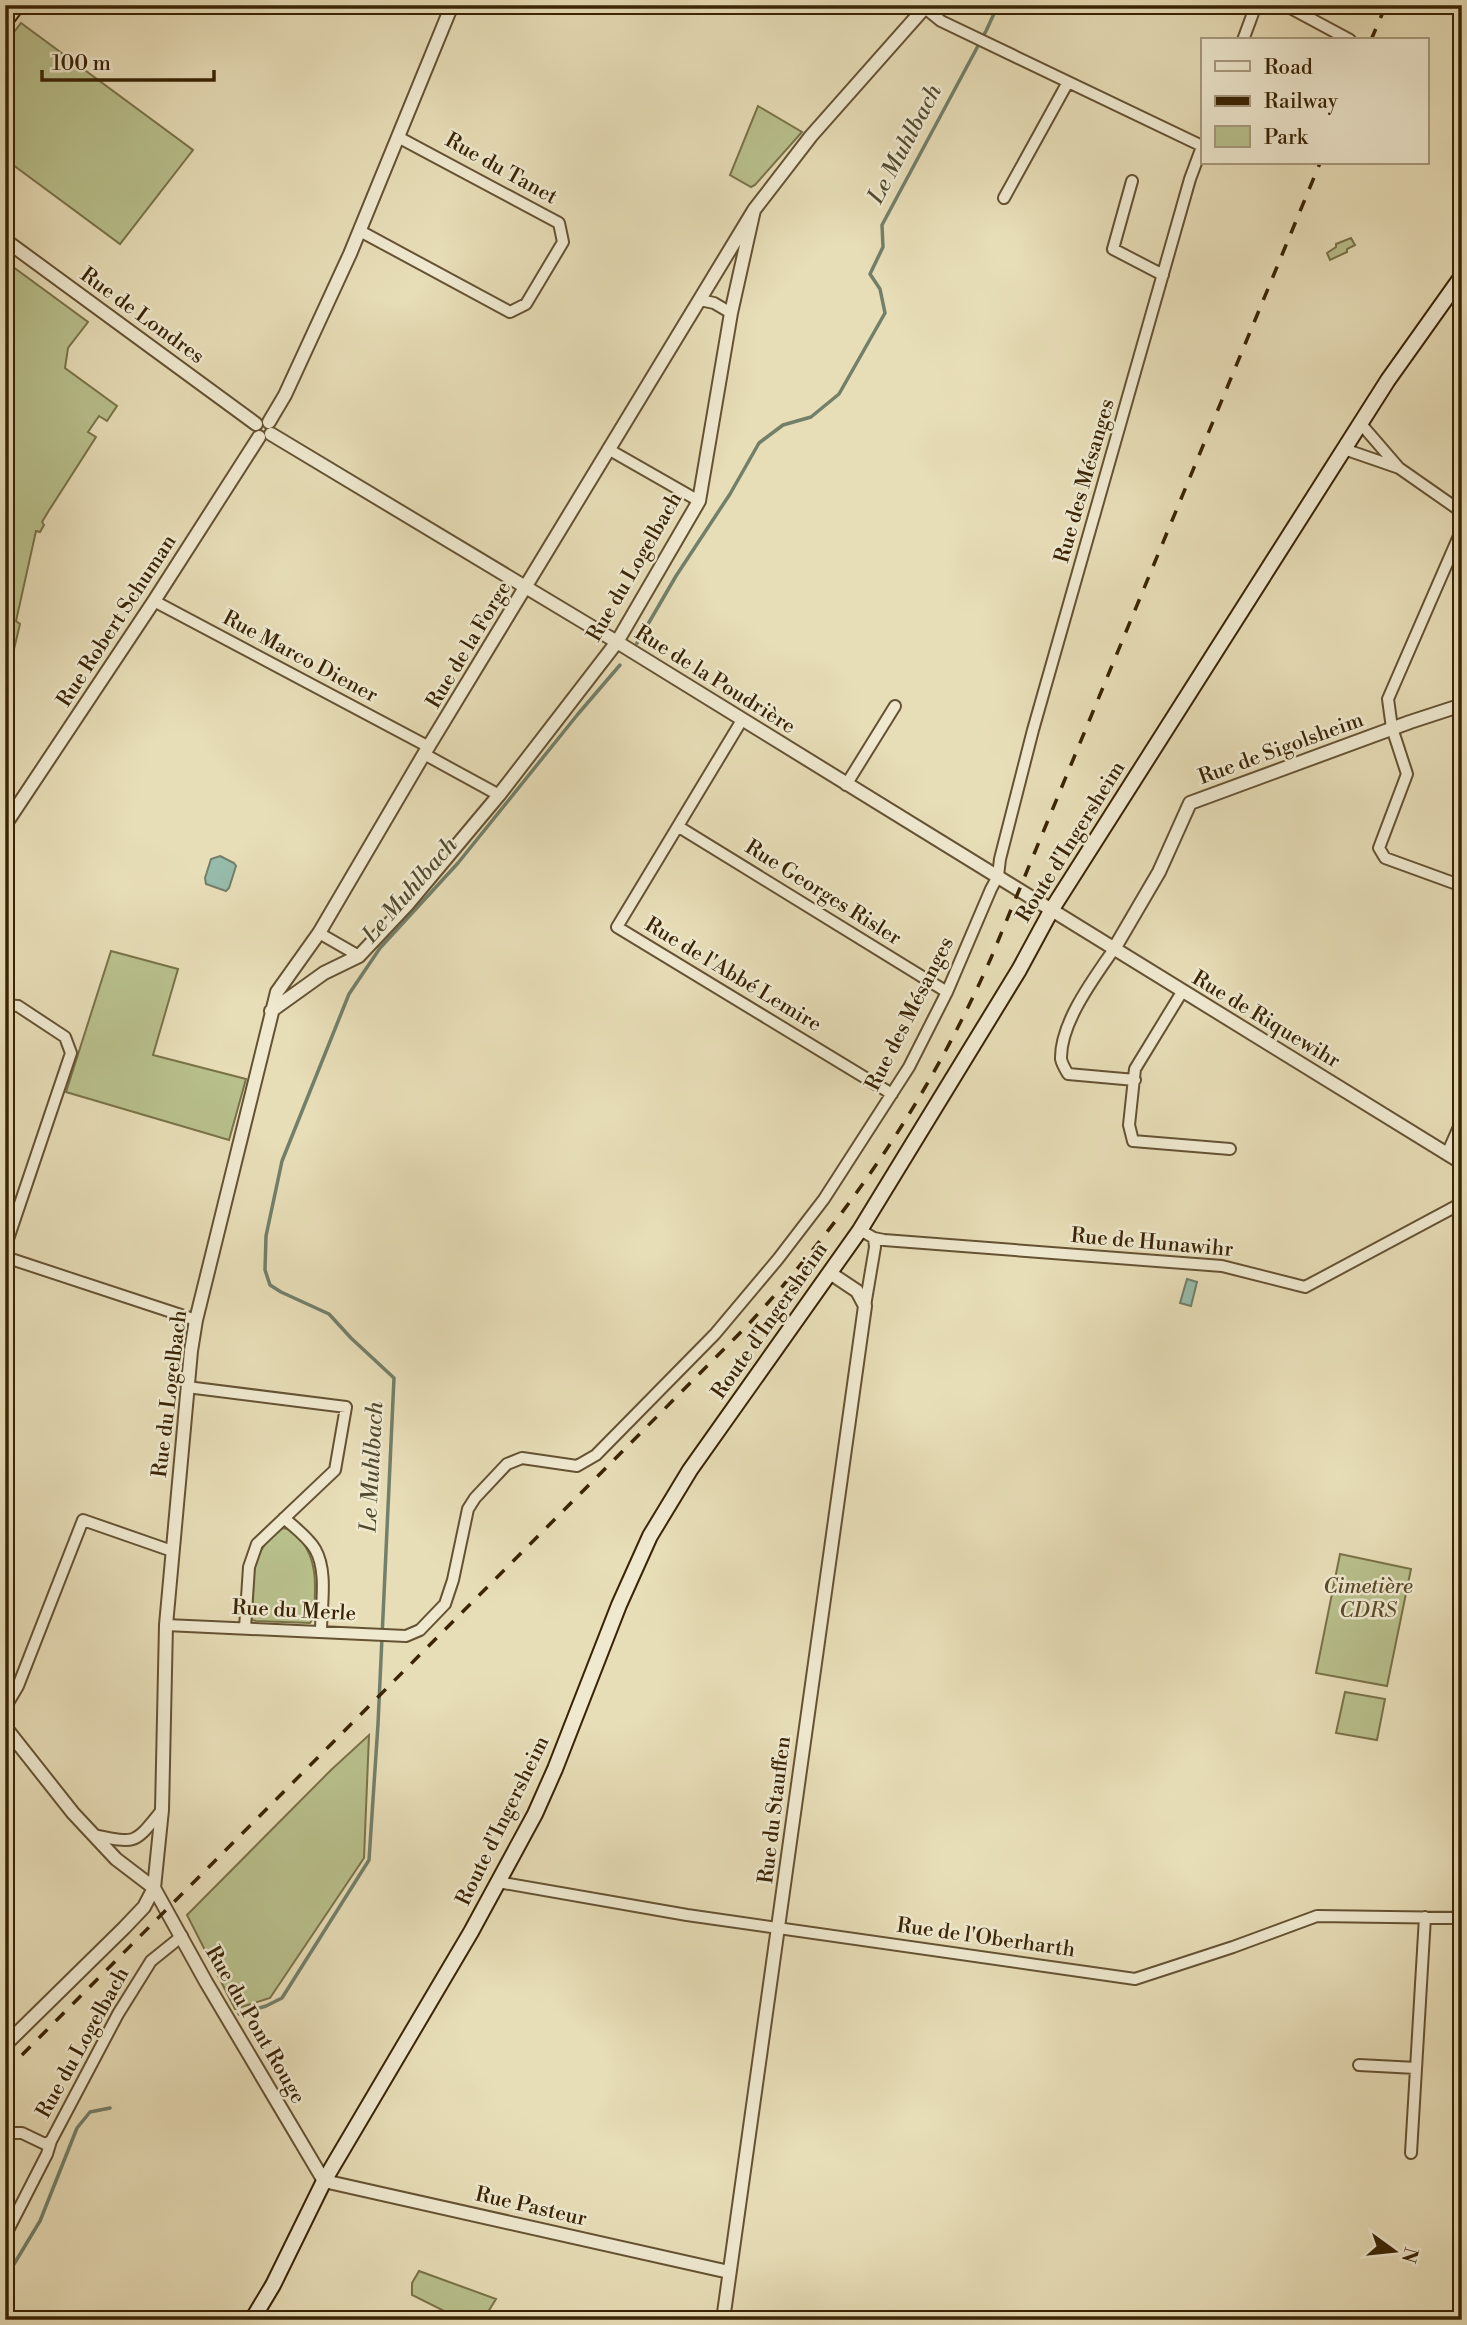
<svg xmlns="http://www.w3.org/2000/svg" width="1467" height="2325" font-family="'Libre Bodoni',serif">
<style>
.green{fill:#b8c08c;stroke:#797248;stroke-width:2}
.water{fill:#97bcac;stroke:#727f69;stroke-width:2}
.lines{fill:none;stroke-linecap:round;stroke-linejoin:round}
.stream{stroke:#727f69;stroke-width:3.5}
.minor-casing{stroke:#655232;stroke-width:14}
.tertiary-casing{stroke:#655232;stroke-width:16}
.secondary-casing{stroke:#3a2405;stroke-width:18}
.minor{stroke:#efe9d0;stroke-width:10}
.tertiary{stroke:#efe9d0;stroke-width:12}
.secondary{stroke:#efe9d0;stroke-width:14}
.rail{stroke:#3a2405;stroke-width:3.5;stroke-dasharray:12 12;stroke-linecap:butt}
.labels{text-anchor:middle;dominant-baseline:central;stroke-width:5;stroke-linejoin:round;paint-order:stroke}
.street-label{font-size:21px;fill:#3a2405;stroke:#efe9d0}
.park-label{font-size:21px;font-style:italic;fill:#5a4b27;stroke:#efe9d0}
.water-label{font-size:23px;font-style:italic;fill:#514a2f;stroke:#efe9d0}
</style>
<rect width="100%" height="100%" fill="#e7ddb7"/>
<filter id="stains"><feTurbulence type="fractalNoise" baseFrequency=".00286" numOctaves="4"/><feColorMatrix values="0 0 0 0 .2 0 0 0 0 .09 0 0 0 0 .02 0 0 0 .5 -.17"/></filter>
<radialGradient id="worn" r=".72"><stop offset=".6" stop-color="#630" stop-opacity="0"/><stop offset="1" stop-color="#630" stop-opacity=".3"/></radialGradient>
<path class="green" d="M 21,23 L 193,150 L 120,244 L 5,159 L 5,44 Z
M 758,106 L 802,132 L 755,185 L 751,187 L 730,175 Z
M 1351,238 L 1355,245 L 1347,249 L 1347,252 L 1330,260 L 1327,253 L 1336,247 L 1336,244 Z
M 5,261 L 88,322 L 68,348 L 65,368 L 117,406 L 107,421 L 99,416 L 88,432 L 96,437 L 48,512 L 42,522 L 44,525 L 40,532 L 36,531 L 16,621 L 20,624 L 5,687 Z
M 111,951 L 178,969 L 153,1055 L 246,1079 L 229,1140 L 66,1092 Z
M 283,1528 C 292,1529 295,1533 301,1540 C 319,1563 315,1589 314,1617 L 310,1623 L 256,1621 L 252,1620 L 250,1615 C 253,1580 249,1550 283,1528 Z
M 1340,1554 L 1411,1569 L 1387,1686 L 1316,1673 Z
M 1345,1692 L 1385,1699 L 1377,1740 L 1336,1733 Z
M 369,1735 L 364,1858 L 270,1998 L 235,2009 L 187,1915 L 331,1770 Z
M 419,2271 L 496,2299 L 483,2320 L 464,2314 L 452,2315 L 412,2295 L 412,2283 Z"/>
<path class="water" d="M 220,856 L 234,863 L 236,866 L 229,888 L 226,891 L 206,884 L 205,878 L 211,859 Z
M 1187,1279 L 1197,1282 L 1191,1306 L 1180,1303 Z"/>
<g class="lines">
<path class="stream" d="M 637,643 L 676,576 L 730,494 L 759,443 L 783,425 L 811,417 L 839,394 L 885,313 L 880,289 L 870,274 L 883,247 L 882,225 L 986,31 L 998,5
M 239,2014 L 266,2006 L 282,1998 L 369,1860 L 378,1724 L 394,1378 L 351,1338 L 329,1314 L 281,1292 L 270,1285 L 265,1270 L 266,1236 L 282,1161 L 349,994 L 380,948 L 458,863 L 578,714 L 620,665
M 5,2279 L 40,2221 L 77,2128 L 90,2112 L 110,2108"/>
<defs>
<path id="minor" d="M 916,5 L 925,8 L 941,21 L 1202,146
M 1285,5 L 1350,40
M 1459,5 L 1462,7
M 1243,40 L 1256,5
M 1132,181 L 1113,249 L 1163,275
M 1004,198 L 1068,82
M 360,231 L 510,312 L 526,304 L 563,242 L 559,223 L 398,137
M 700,300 L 714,303 L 731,313
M 608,449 L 699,501
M 1344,449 L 1399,468 L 1361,424
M 1399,468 L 1462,512
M 1462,529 L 1388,699 L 1392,728 L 1407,774 L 1379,848 L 1385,858 L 1462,886
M 154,601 L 429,747
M 742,720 L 617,927 L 892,1094
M 424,754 L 499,795
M 846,785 L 895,706
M 679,827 L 947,992
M 319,933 L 359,956
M 1114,949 C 1094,978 1060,1023 1061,1059 C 1062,1064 1065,1069 1068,1074 L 1135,1080
M 1182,992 L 1135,1069 L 1129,1125 L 1133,1141 L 1230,1149
M 5,1005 L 18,1006 L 65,1037 L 71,1053 L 5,1248
M 1447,1154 L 1462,1120
M 860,1230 L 874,1238 L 884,1240 L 1222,1266 L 1305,1287 L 1462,1203
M 5,1257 L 196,1320
M 865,1306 L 875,1247 L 874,1238
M 187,1387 L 346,1407 L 335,1470 L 257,1544 L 249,1567 L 245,1628
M 284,1518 C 294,1527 308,1537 315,1549 C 328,1571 321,1606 321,1631
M 166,1625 L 406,1636 L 420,1630 L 445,1604 L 453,1580 L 468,1509 L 475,1498 L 507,1464 L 522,1458 L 577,1466 L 596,1455 L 715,1334 L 778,1259 L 824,1199 L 909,1067 L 947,992 L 991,889 L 998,876 L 1000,859 L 1033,730 L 1190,179 L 1203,144
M 5,1708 L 18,1686 L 83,1520 L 172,1551
M 94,1835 C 138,1844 134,1844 162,1810
M 498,1882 L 687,1915 L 1135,1979 L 1233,1947 L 1317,1916 L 1462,1918
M 1359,2065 L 1416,2068
M 5,2133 L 22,2133 L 45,2144 L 51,2141
M 1411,2153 L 1425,1917
M 5,2236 L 47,2154 L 51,2141 L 118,2014 L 151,1961 L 182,1936"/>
<path id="tertiary" d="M 5,240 L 256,424
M 269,422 L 285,395 L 350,254 L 452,5
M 271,434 L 617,642 L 1462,1163
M 5,825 L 154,601 L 259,437
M 1114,949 L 1159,872 L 1190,803 L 1410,722 L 1462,705
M 271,1011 L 324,973 L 359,956 L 407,905 L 499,795 L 617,642 L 699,501 L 731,313 L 754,210 L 811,136 L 927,5
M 5,1727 L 73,1813 L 116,1859 L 154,1888 L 206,1982 L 324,2181 L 729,2272
M 5,2045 L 124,1928 L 144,1907 L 154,1888 L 162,1810 L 166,1625 L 191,1351 L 196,1320 L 277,992 L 319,933 L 424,754 L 754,210
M 723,2320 L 865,1306 L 857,1291 L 830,1273"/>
<path id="secondary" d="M 5,21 L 17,5
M 252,2320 L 273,2285 L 324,2181 L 471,1932 L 535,1814 L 555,1769 L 619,1605 L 650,1536 L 690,1470 L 860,1230 L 1019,970 L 1052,909 L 1388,380 L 1462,276"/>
</defs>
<use href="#minor" class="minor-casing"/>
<use href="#tertiary" class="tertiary-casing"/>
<use href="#secondary" class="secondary-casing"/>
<use href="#minor" class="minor"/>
<use href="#tertiary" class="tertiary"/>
<use href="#secondary" class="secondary"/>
<path class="rail" d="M 1371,40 L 1386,5
M 5,2072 L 745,1328 C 849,1216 929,1098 991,958 L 1320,163"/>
</g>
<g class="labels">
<g class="street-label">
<text transform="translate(501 169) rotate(29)">Rue du Tanet</text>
<text transform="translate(142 316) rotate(36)">Rue de Londres</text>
<text transform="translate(1085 481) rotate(-74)">Rue des Mésanges</text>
<text transform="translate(635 567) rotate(-60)">Rue du Logelbach</text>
<text transform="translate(117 621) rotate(-57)">Rue Robert Schuman</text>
<text transform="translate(469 645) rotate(-59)">Rue de la Forge</text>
<text transform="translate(300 657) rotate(28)">Rue Marco Diener</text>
<text transform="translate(715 680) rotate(32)">Rue de la Poudrière</text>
<text transform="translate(1281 749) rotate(-20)">Rue de Sigolsheim</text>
<text transform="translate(1071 842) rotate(-58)">Route d'Ingersheim</text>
<text transform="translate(823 893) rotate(32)">Rue Georges Risler</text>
<text transform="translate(733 975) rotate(31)">Rue de l'Abbé Lemire</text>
<text transform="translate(910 1014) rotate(-63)">Rue des Mésanges</text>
<text transform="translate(1266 1020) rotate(31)">Rue de Riquewihr</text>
<text transform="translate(1152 1243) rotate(5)">Rue de Hunawihr</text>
<text transform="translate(770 1321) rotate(-55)">Route d'Ingersheim</text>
<text transform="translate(170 1394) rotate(-83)">Rue du Logelbach</text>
<text transform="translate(294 1611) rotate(3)">Rue du Merle</text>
<text transform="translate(775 1810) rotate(-83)">Rue du Stauffen</text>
<text transform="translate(503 1821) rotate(-64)">Route d'Ingersheim</text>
<text transform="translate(986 1938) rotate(8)">Rue de l'Oberharth</text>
<text transform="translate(255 2025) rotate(60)">Rue du Pont Rouge</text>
<text transform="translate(83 2043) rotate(-61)">Rue du Logelbach</text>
<text transform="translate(531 2207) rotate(13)">Rue Pasteur</text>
</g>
<g class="park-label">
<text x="1368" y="1587">Cimetière<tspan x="1368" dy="24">CDRS</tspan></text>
</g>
<g class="water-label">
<text transform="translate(905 144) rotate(-62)">Le Muhlbach</text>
<text transform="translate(410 890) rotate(-49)">Le Muhlbach</text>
<text transform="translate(372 1467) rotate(-87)">Le Muhlbach</text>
</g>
</g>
<rect width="1467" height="2325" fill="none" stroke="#e7ddb7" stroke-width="28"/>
<rect x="7" y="7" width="1453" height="2311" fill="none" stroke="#3a2405" stroke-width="3.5"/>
<rect x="14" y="14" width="1439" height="2297" fill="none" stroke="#3a2405" stroke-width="2"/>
<rect x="1201" y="38" width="228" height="126" fill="#efe9d0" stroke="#a79a7f" stroke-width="2"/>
<rect x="1215" y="61" width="35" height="10" fill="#efe9d0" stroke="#a79a7f" stroke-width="2"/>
<text x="1264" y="74" font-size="21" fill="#3a2405">Road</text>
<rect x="1215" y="96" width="35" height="10" fill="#3a2405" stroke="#a79a7f" stroke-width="2"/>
<text x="1264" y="108" font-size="21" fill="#3a2405">Railway</text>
<rect x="1215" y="126" width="35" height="21" fill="#b8c08c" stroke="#a79a7f" stroke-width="2"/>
<text x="1264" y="144" font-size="21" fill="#3a2405">Park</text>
<g transform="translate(1394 2251) rotate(105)" stroke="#efe9d0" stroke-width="5" paint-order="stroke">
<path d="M0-5L12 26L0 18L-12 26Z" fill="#3a2405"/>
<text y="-10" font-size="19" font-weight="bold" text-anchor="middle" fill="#3a2405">N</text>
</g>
<path d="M42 70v10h172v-10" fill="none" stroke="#3a2405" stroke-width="3.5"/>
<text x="52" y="70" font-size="21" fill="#3a2405" stroke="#efe9d0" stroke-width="5" paint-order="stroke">100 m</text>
<rect width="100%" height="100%" filter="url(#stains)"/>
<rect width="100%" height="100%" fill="url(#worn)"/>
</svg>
